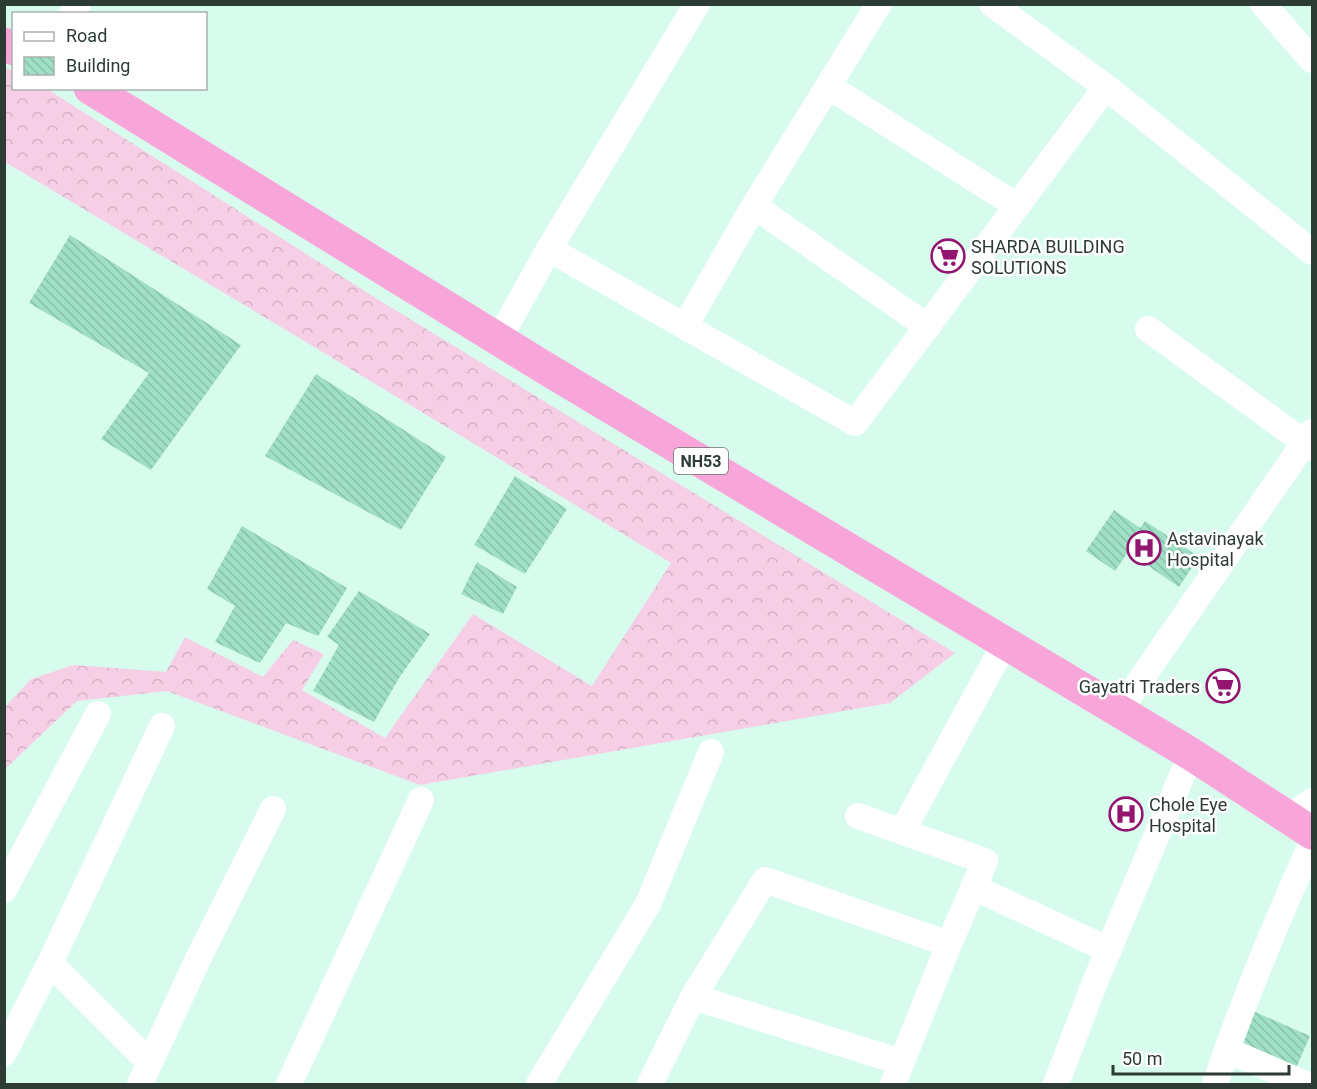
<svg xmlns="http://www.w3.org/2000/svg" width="1317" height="1089" font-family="Roboto,sans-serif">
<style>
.forest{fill:url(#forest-crowns)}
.building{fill:url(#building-back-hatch)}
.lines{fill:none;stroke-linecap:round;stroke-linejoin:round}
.minor{stroke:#fff;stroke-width:26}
.trunk{stroke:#f8a6da;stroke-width:33}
.labels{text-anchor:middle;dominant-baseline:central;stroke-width:5;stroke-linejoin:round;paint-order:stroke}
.shield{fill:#fff;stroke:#6c7672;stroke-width:1.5}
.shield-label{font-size:16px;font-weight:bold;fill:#2d3b35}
.poi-label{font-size:18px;fill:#2d3b35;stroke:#fff;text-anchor:start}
</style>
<defs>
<pattern id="forest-crowns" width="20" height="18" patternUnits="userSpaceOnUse" patternTransform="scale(1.5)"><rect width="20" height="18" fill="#f6cfe6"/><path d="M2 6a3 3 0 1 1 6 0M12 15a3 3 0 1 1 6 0" fill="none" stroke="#d3b3c6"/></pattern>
<pattern id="building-back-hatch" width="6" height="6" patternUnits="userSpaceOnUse" patternTransform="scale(1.5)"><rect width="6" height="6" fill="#9fdfc5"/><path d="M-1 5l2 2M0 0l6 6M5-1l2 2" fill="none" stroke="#89c0aa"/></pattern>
</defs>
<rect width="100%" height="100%" fill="#d7fbec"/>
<path class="forest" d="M 5,67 L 13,71 L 14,88 L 47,89 L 374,297 L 955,653 L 890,703 L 420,785 L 167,691 L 77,701 L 5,769 L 5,707 L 31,679 L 74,665 L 166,672 L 185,637 L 263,677 L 293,640 L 324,654 L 302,690 L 385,738 L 473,614 L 592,686 L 671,563 L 291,333 L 5,162 Z"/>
<path class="building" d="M 70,235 L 241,345 L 151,470 L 101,439 L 149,373 L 29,303 Z
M 316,374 L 446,457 L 401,530 L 265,456 Z
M 515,476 L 567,509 L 525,574 L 474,545 Z
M 1114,510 L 1140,528 L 1145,521 L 1199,557 L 1179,587 L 1128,552 L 1115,571 L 1086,551 Z
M 242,526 L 347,588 L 318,636 L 286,623 L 260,663 L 215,642 L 235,606 L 207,589 Z
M 477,562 L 517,587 L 503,614 L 461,594 Z
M 359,591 L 430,634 L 399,678 L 374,722 L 313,691 L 339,645 L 327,637 Z
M 1253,1011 L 1310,1036 L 1293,1075 L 1236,1050 Z"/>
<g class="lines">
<path class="minor" d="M 992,4 L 1106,87 L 1312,252
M 1263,4 L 1312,60
M 72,14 L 78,4
M 828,86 L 1017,206
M 754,206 L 928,327
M 549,249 L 855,423 L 1106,87
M 685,326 L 754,206 L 879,4
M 1148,329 L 1312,448
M 499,339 L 549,249 L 697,4
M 1119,711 L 1312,432
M 858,816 L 985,861 L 949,944
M 1289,818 L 1312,801
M 902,832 L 1005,643
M 973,887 L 1109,950
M 4,890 L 98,714
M 50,963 L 162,726
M 693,997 L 901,1062
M 1227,1050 L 1305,1084
M 4,1053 L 50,963 L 150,1063
M 140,1084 L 198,959 L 273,809
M 289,1084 L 421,800
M 539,1084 L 648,904 L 711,752
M 650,1084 L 693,997 L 765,880 L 949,944 L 893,1084
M 1056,1084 L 1095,982 L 1191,754
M 1215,1084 C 1243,1002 1276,922 1312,843"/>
<path class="trunk" d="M 4,44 L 14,49
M 90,88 L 545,368 L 1191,754 L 1312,833"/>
</g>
<defs>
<symbol id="supermarket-ring" viewBox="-11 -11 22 22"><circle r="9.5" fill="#fff" stroke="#931570" stroke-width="1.5"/><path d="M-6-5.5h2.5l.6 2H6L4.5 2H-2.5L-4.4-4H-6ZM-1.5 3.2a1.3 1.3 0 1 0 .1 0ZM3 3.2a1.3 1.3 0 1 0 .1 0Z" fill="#931570"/></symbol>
<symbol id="hospital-ring" viewBox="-11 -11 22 22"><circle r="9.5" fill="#fff" stroke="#931570" stroke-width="1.5"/><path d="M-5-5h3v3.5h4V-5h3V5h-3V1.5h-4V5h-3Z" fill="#931570"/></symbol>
</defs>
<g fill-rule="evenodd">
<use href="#supermarket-ring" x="929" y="237" width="38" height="38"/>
<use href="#hospital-ring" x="1125" y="529" width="38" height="38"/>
<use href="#supermarket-ring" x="1204" y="667" width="38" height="38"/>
<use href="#hospital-ring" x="1107" y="795" width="38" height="38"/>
</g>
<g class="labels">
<rect class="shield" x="674" y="448" width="54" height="26" rx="4.5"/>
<g class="shield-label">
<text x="701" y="461">NH53</text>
</g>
<g class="poi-label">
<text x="971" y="246">SHARDA BUILDING<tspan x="971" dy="21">SOLUTIONS</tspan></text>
<text x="1167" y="538">Astavinayak<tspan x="1167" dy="21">Hospital</tspan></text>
<text x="1200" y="686" text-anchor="end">Gayatri Traders</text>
<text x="1149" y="804">Chole Eye<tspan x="1149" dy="21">Hospital</tspan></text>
</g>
</g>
<rect width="1317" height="1089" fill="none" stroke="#2d3b35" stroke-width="12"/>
<rect x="12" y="12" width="195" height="78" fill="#ffffff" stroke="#abb1ae" stroke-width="1.5"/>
<rect x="24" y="32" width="30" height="9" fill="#ffffff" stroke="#abb1ae" stroke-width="1.5"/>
<text x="66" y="42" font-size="18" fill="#2d3b35">Road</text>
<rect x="24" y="57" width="30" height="18" fill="url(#building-back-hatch)" stroke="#abb1ae" stroke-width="1.5"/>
<text x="66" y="72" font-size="18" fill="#2d3b35">Building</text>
<path d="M1113 1065v9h176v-9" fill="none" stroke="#2d3b35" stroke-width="3"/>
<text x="1122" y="1065" font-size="18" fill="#2d3b35" stroke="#ffffff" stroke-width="4.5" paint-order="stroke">50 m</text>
</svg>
